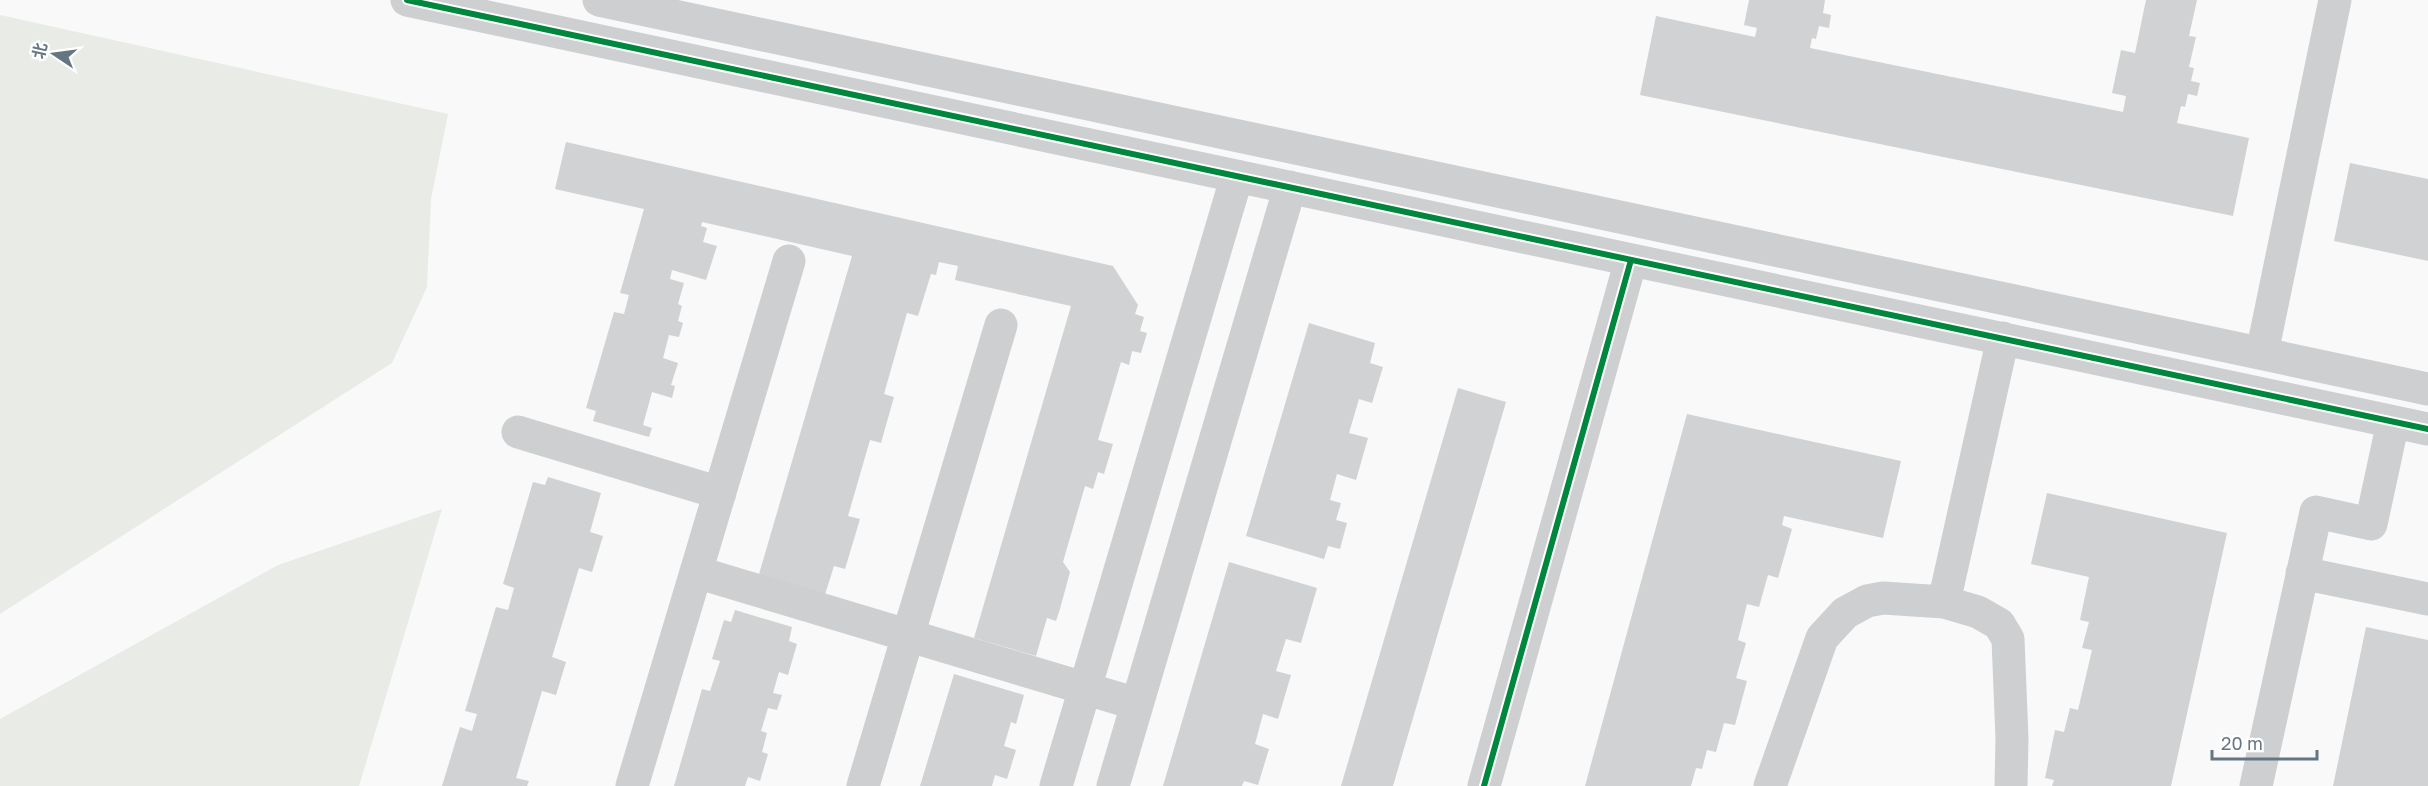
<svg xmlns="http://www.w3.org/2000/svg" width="2428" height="786" font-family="'Golos Text','Noto Sans SC',sans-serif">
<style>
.green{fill:#e8ebe6}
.building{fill:#d0d2d3}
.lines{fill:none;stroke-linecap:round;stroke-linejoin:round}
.minor{stroke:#cecfd0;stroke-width:33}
.cycleway-casing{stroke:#fff;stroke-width:10}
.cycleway{stroke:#00873e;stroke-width:6}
</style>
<rect width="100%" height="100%" fill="#f9f9f9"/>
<path class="green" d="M 0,15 L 448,114 L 431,199 L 427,287 L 392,363 L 0,614 Z
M 442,509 L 359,786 L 0,786 L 0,719 L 278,565 Z"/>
<path class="building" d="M 1749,0 L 1825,0 L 1823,13 L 1831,15 L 1829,28 L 1819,26 L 1816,39 L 1812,38 L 1810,48 L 2123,112 L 2126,96 L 2112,93 L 2121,50 L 2135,53 L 2146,0 L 2197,0 L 2189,36 L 2196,37 L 2189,67 L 2194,68 L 2191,81 L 2200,83 L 2197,96 L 2188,94 L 2185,107 L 2181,106 L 2177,123 L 2249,138 L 2233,216 L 1640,95 L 1656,16 L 1755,37 L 1757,28 L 1744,25 Z
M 566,142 L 1113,266 L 1138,305 L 1135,314 L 1144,317 L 1140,331 L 1147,333 L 1141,353 L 1132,351 L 1129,365 L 1121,362 L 1098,440 L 1113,444 L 1104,474 L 1098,472 L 1093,489 L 1085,486 L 1063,562 L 1070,572 L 1060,609 L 1056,621 L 1047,618 L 1036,656 L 974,638 L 1071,306 L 955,280 L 958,266 L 939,262 L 936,275 L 931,274 L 918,316 L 907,313 L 884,394 L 894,397 L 881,443 L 870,440 L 848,516 L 860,519 L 845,569 L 834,566 L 823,601 L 757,581 L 852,256 L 702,222 L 701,226 L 707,228 L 703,242 L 717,246 L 706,280 L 672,270 L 670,279 L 684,283 L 678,304 L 682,306 L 678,321 L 683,323 L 679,337 L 669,335 L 663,358 L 678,363 L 671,385 L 675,386 L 672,398 L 652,392 L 643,425 L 652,428 L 649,437 L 593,421 L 596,411 L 586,408 L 614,312 L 624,314 L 629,295 L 620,293 L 644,209 L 555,189 Z
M 2350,163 L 2428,179 L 2428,261 L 2334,241 Z
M 1309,323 L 1375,343 L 1370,363 L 1383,367 L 1372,403 L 1359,399 L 1349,433 L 1368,438 L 1356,480 L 1337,474 L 1330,500 L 1341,503 L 1336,520 L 1347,523 L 1340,549 L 1328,546 L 1324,559 L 1246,536 Z
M 1458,388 L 1506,402 L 1393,786 L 1341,786 Z
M 1687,414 L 1901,461 L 1883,538 L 1784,516 L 1782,525 L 1792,529 L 1778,578 L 1768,575 L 1759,607 L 1747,604 L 1738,640 L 1746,643 L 1736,678 L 1747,681 L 1735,725 L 1724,723 L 1716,752 L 1707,750 L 1702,769 L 1696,768 L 1691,786 L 1585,786 Z
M 548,477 L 601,493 L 590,532 L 603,536 L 592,572 L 579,568 L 552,657 L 566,662 L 556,695 L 542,691 L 516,778 L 529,781 L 527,786 L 442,786 L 460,727 L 472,731 L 477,714 L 465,711 L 496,607 L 508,610 L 514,588 L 503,584 L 533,482 L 545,485 Z
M 2047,493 L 2227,533 L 2171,786 L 2052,786 L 2054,780 L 2045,778 L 2055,730 L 2064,732 L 2070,708 L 2078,710 L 2092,650 L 2082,648 L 2089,622 L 2080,620 L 2089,577 L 2031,564 Z
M 1229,562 L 1317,588 L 1301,643 L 1286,639 L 1276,671 L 1291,675 L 1278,719 L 1263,714 L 1255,744 L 1269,749 L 1258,785 L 1244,781 L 1242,786 L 1163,786 Z
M 735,610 L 792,627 L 789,641 L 797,644 L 788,675 L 779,672 L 773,693 L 782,695 L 777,710 L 768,708 L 761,731 L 767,733 L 762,752 L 768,754 L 760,781 L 748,777 L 745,786 L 674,786 L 702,689 L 710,691 L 720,661 L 712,659 L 724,620 L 731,622 Z
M 2366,627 L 2428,640 L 2428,786 L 2333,786 Z
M 954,674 L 1024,695 L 1016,724 L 1011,722 L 1004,746 L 1016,750 L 1007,779 L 995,775 L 992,786 L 920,786 Z"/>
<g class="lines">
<path class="minor" d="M 407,0 L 2428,429
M 599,0 L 2428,389
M 2262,353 L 2335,0
M 518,432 L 720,493
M 696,572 L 1137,704
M 2302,573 L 2428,599
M 1944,602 L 2003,338
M 632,786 L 789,261
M 863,786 L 1001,325
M 1056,786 L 1237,176
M 1113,786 L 1290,187
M 1484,786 L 1631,260
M 1770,786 L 1822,638 L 1845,613 L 1867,601 L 1883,598 L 1944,602 L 1978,612 L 1999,624 L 2008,639 L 2012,739 L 2011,786
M 2256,786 L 2316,512 L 2371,524 L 2393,422"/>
<defs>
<path id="cycleway" d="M 407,0 L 2428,429
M 1484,786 L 1631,260"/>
</defs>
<use href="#cycleway" class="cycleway-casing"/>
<use href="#cycleway" class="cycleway"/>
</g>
<g transform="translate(54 54) rotate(283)" stroke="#ffffff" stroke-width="4.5" paint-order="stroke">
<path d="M0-4.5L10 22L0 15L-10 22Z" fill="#657683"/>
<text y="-9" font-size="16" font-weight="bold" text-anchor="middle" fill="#657683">北</text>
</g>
<path d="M2212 750v9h105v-9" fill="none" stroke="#657683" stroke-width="3"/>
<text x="2221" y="750" font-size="18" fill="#657683" stroke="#ffffff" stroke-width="4.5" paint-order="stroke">20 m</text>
</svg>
